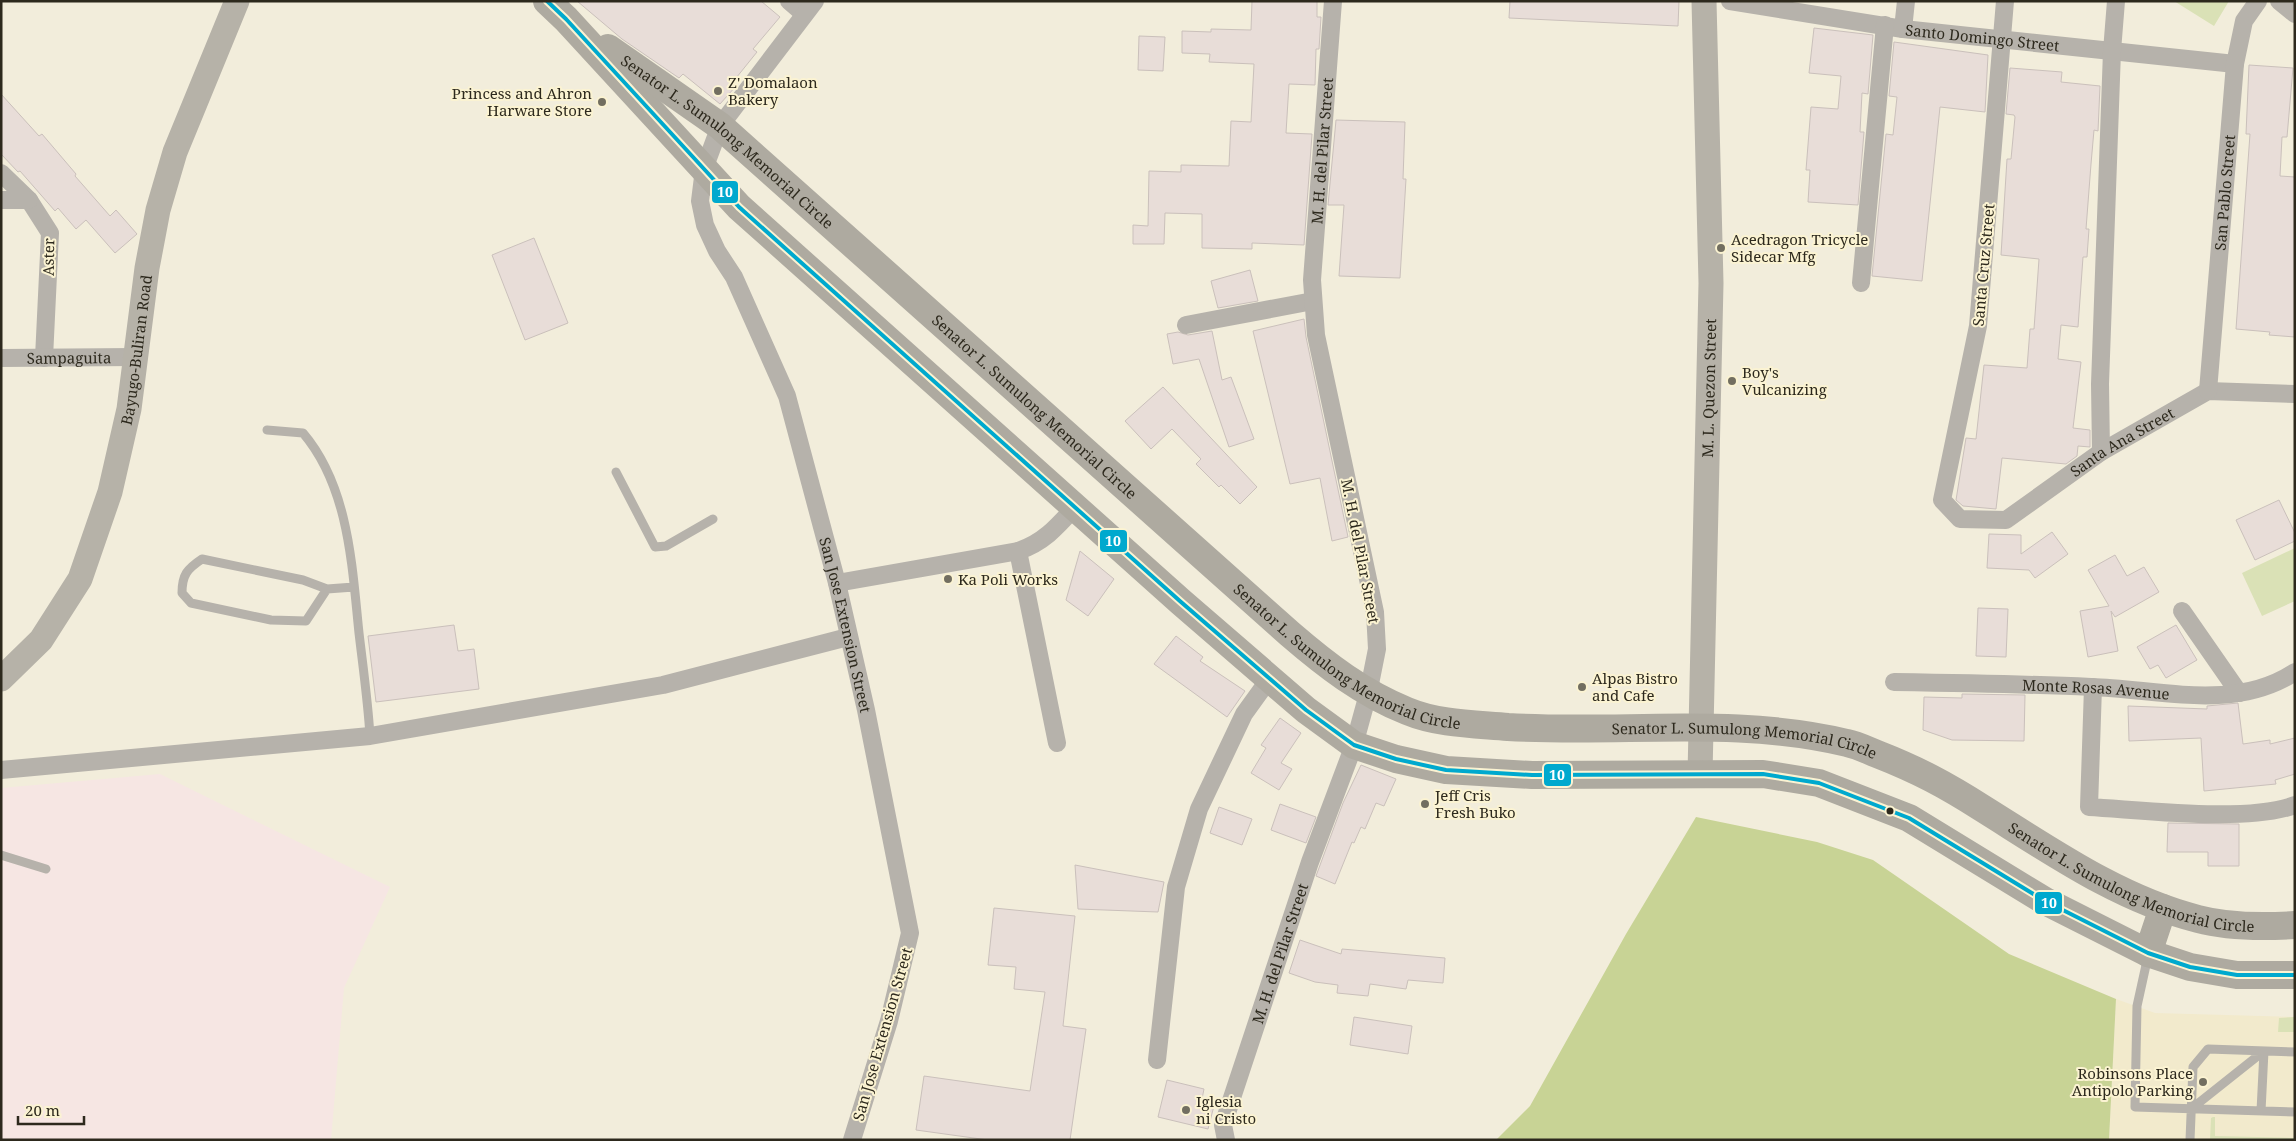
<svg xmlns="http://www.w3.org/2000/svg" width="2296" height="1141" font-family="'Noto Serif',serif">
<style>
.built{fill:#f2eacc}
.industrial{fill:#f6e6e3}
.green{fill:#dae1b6}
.forest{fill:#c8d395}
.building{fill:#e8ddd8;stroke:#cac0bb}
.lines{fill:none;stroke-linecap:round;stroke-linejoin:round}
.lane{stroke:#b6b2ab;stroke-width:9}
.street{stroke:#b6b2ab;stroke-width:18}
.secondary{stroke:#b6b2a8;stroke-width:25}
.primary{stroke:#aeaaa0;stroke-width:28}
.bus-1-casing{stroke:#fbf3d2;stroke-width:8}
.bus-1{stroke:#00a9ce;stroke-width:4}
.poi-dot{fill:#726e60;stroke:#fbf3d2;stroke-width:2}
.bus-dot{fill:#2d291d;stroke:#fbf3d2;stroke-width:2}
.labels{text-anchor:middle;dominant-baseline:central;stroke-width:4;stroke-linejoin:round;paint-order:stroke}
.street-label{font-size:15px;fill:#2d291d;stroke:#fbf3d2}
.poi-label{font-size:15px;fill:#2d291d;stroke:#fbf3d2;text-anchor:start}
.line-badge{stroke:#fbf3d2;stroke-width:2}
.badge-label{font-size:14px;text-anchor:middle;font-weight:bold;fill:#fff}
</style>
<rect width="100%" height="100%" fill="#f2eddb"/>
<path class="built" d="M 2116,999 L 2155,1013 L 2295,1017 L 2295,1140 L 2109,1140 Z"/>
<path class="industrial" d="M 160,774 L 390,887 L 344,988 L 331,1140 L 1,1140 L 1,788 Z"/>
<path class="green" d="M 2174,1 L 2229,1 L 2214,26 Z
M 2295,548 L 2295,601 L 2262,616 L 2242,573 Z
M 2295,1017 L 2295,1032 L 2278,1032 L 2279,1018 Z
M 2213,1117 L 2215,1117 L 2215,1136 L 2295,1138 L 2295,1140 L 2210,1140 L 2211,1118 Z"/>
<path class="forest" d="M 1696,817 L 1817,842 L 1873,860 L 2009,954 L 2116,999 L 2109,1140 L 1496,1140 L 1530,1106 L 1626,934 Z"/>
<path class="building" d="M 577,1 L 761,1 L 780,17 L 753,49 L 757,52 L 732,83 L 736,86 L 720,104 L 683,74 L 679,78 L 622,39 Z
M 1252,1 L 1317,1 L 1317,17 L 1321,17 L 1319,49 L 1316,49 L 1315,85 L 1289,84 L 1286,133 L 1312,134 L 1304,245 L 1252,243 L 1252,249 L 1202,248 L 1202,214 L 1165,213 L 1164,244 L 1133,244 L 1133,225 L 1148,226 L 1149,171 L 1181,172 L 1181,165 L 1229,166 L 1231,121 L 1251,122 L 1254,64 L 1209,62 L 1210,54 L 1182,53 L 1182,31 L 1211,32 L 1211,29 L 1251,30 Z
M 1510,1 L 1679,1 L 1678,26 L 1509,18 Z
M 1814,28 L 1873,35 L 1868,94 L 1862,93 L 1860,132 L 1864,132 L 1858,205 L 1808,202 L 1810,170 L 1806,170 L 1811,107 L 1838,109 L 1841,76 L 1809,73 Z
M 1139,36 L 1165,37 L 1163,71 L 1138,70 Z
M 1894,42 L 1988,55 L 1985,112 L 1940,107 L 1922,281 L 1872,276 L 1886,134 L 1893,135 L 1897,97 L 1889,96 Z
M 2249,65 L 2293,68 L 2287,137 L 2282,137 L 2280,176 L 2295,177 L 2295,337 L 2269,335 L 2270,332 L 2236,329 L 2250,134 L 2246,134 Z
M 2010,68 L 2062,72 L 2061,82 L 2100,86 L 2098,131 L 2094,130 L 2091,164 L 2086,229 L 2089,229 L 2087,257 L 2083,257 L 2078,327 L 2061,325 L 2058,359 L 2081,362 L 2073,428 L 2090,430 L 2090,447 L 2078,446 L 2077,456 L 2066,464 L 2002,458 L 1996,509 L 1963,506 L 1956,500 L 1966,438 L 1976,439 L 1984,365 L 2027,368 L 2030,329 L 2034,329 L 2039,259 L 2001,255 L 2007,159 L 2011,159 L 2015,117 L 2014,115 L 2006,114 Z
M 1,94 L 39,136 L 42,134 L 76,174 L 75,176 L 110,216 L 116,210 L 137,234 L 115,253 L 86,220 L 76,229 L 58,208 L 55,211 L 20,171 L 18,172 L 1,154 Z
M 1336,120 L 1405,122 L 1403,179 L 1406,179 L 1400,278 L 1339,276 L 1344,205 L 1328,205 Z
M 534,238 L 568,323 L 525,340 L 492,255 Z
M 1250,270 L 1258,301 L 1218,308 L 1211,281 Z
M 1304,319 L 1306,337 L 1348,537 L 1332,541 L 1320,478 L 1290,484 L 1253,331 Z
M 1212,331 L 1222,380 L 1231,377 L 1254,439 L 1229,447 L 1199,359 L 1173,364 L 1167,334 L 1178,332 L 1188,335 Z
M 1163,387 L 1257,487 L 1240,504 L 1221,485 L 1219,487 L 1196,464 L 1201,459 L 1172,429 L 1151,449 L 1125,421 Z
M 2279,500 L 2295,533 L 2295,541 L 2255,560 L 2236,520 Z
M 2052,532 L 2068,554 L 2035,578 L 2029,570 L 1987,568 L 1989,534 L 2021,535 L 2021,554 Z
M 1080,551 L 1114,579 L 1088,616 L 1066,600 Z
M 2115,555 L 2127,576 L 2144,567 L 2159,592 L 2115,617 L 2111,611 L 2118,651 L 2088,657 L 2080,611 L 2109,606 L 2088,570 Z
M 1978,608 L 2008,609 L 2006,657 L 1976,656 Z
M 454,625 L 458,651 L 474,649 L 479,689 L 376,702 L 368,636 Z
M 2176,625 L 2197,660 L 2166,678 L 2158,665 L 2150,669 L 2137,647 Z
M 1176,636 L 1203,657 L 1200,661 L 1245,691 L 1227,717 L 1154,664 Z
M 1962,694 L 2025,695 L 2024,741 L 1952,740 L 1923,730 L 1924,697 L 1962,698 Z
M 2238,703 L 2243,744 L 2270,740 L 2270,744 L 2295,738 L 2295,774 L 2275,780 L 2276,784 L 2204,791 L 2201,738 L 2129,741 L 2128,706 L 2207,709 L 2207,706 Z
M 1280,718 L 1301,733 L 1281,763 L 1292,769 L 1279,790 L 1251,773 L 1266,748 L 1261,745 Z
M 1361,765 L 1396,779 L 1384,806 L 1376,803 L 1365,829 L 1361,827 L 1354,843 L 1352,842 L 1335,884 L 1316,876 L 1343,803 Z
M 1280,804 L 1316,817 L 1306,843 L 1271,830 Z
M 1219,807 L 1252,819 L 1242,845 L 1210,833 Z
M 2168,823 L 2239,824 L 2239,866 L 2208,866 L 2208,852 L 2167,852 Z
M 1075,865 L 1164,882 L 1158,912 L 1078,909 Z
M 994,908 L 1075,916 L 1063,1026 L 1086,1029 L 1070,1140 L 988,1140 L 916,1130 L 924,1076 L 1030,1091 L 1045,992 L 1014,989 L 1016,967 L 988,965 Z
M 1300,940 L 1341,954 L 1342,949 L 1445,958 L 1443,983 L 1408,980 L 1406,989 L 1370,984 L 1368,996 L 1337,993 L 1338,985 L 1315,982 L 1289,973 Z
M 1354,1017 L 1412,1026 L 1408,1054 L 1350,1045 Z
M 1167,1080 L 1204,1089 L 1202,1099 L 1215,1102 L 1208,1129 L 1158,1117 Z"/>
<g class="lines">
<path class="lane" d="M 267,430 L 303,433 C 349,487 352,566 359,633 C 363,667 368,702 370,736
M 616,472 L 655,547 L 666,546 L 713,519
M 327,589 L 306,621 L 271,620 L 191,603 L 182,593 C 182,575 187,569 202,559 L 303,580 L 327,589 L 354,587
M 1,855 L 46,869
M 2148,956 L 2137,1006 L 2135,1107 L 2295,1112
M 2191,1109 L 2264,1051
M 2261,1111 L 2264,1051
M 2190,1140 L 2193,1067 L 2208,1049 L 2295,1052"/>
<g class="street">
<path d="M 789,1 L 804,14"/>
<path id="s1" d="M 815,1 L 720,126 L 704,169 L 700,201 L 705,225 L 717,251 L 734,277 L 787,396 L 837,583 L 866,710 L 910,933 L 889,1021 L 852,1140"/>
<path id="s2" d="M 1730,1 L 1903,29 L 2235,64"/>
<path id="s3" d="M 2005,1 L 1978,326 L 1942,500 L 1960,519 L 2006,520 L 2101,452 L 2208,391 L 2295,394"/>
<path d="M 2279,1 L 2295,14"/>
<path d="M 1903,29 L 1906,1"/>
<path d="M 1,173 L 29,200 L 50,233 L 44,358"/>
<path d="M 1,200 L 29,200"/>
<path d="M 1861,283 L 1885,25"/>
<path d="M 1186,325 L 1313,301"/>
<path id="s4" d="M 1,358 L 136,357"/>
<path id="s5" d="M 2208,391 L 2235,64 L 2244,21 L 2258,1"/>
<path d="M 2101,452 L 2100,384 L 2112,51 L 2116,1"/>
<path d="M 1018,551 L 1057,743"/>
<path d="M 837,583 L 1018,551 C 1043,543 1057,527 1075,507"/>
<path d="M 2182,611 L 2239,693"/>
<path id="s6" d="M 1894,682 C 1960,683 2026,684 2091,687 C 2159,689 2235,712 2295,672"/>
<path d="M 2093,687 L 2089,807 C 2143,810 2247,823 2295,805"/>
<path d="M 1,770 L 370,736 L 663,685 L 848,637"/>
<path d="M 1157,1060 L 1176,887 L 1199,809 L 1244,714 L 1270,678"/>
<path id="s7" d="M 1226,1140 L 1223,1125 L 1310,862 L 1354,745 L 1368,694 L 1377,649 L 1375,612 L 1316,335 L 1312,280 L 1333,1"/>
</g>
<g class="secondary">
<path id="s8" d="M 1,679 L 41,640 L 80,579 L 110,492 L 129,409 L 147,268 L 158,210 L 175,152 L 237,1"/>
<path id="s9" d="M 1700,774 L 1711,283 L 1704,1"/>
</g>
<g class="primary">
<path d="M 547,1 L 566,19 L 739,207 L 1181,602 L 1306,710 L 1354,745 L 1396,759 L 1446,770 L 1532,775 L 1763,774 L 1819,783 L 1909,818 L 2045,901 L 2148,953 L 2190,967 L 2237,975 L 2295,975"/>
<path id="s10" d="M 608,48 L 720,126 L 1290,634 C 1326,665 1362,693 1407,711 C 1438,724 1474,724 1508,727 C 1620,734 1736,716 1847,743 C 1857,745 1867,750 1877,754 C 1918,770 1946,785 1982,808 C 2051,851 2119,899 2198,919 C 2228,927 2264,927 2295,925"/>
<path d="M 2148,953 L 2163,908"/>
</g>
<defs>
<path id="bus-1" d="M 547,1 L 566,19 L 739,207 L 1181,602 L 1306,710 L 1354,745 L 1396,759 L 1446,770 L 1532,775 L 1763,774 L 1819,783 L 1909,818 L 2045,901 L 2148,953 L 2190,967 L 2237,975 L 2295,975"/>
</defs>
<use href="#bus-1" class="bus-1-casing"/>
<use href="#bus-1" class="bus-1"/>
</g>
<g class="poi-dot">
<circle cx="718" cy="91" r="5"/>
<circle cx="602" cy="102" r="5"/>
<circle cx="1721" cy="248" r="5"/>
<circle cx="1732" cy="381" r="5"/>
<circle cx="948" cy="579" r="5"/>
<circle cx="1582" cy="687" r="5"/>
<circle cx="1425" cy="804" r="5"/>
<circle cx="2203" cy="1082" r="5"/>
<circle cx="1186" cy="1110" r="5"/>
</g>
<circle class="bus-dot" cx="1890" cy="811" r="4.5"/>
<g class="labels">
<g class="street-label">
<text stroke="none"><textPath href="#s2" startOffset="255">Santo Domingo Street</textPath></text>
<text stroke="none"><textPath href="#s10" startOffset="152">Senator L. Sumulong Memorial Circle</textPath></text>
<text stroke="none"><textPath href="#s7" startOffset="1021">M. H. del Pilar Street</textPath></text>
<text stroke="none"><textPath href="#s5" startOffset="199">San Pablo Street</textPath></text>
<text transform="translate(48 257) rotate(-89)">Aster</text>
<text transform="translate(1983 265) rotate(-85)">Santa Cruz Street</text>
<text stroke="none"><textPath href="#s8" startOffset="365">Bayugo-Buliran Road</textPath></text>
<text stroke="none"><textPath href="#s4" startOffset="68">Sampaguita</textPath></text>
<text stroke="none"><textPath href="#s9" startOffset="386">M. L. Quezon Street</textPath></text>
<text stroke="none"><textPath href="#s10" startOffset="558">Senator L. Sumulong Memorial Circle</textPath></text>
<text stroke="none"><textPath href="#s3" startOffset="716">Santa Ana Street</textPath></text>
<text transform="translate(1361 551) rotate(79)">M. H. del Pilar Street</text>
<text stroke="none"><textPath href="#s1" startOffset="686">San Jose Extension Street</textPath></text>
<text stroke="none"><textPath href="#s10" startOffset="962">Senator L. Sumulong Memorial Circle</textPath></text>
<text stroke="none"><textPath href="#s6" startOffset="202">Monte Rosas Avenue</textPath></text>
<text stroke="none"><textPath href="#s10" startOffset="1381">Senator L. Sumulong Memorial Circle</textPath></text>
<text stroke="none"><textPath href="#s10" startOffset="1801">Senator L. Sumulong Memorial Circle</textPath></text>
<text stroke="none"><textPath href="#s7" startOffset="196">M. H. del Pilar Street</textPath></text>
<text transform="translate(882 1034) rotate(-74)">San Jose Extension Street</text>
</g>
<g class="poi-label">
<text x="728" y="82">Z' Domalaon<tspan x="728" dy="17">Bakery</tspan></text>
<text x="592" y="93" text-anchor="end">Princess and Ahron<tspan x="592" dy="17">Harware Store</tspan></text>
<text x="1731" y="239">Acedragon Tricycle<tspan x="1731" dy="17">Sidecar Mfg</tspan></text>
<text x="1742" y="372">Boy's<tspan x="1742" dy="17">Vulcanizing</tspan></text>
<text x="958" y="579">Ka Poli Works</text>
<text x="1592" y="678">Alpas Bistro<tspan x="1592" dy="17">and Cafe</tspan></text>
<text x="1435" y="795">Jeff Cris<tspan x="1435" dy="17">Fresh Buko</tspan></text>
<text x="2193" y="1073" text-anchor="end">Robinsons Place<tspan x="2193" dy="17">Antipolo Parking</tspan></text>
<text x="1196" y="1101">Iglesia<tspan x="1196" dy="17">ni Cristo</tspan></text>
</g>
</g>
<g class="line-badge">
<rect x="711" y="180" width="28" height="24" rx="5" fill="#00a9ce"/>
<rect x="1099" y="529" width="29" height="24" rx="5" fill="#00a9ce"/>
<rect x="1543" y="763" width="29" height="24" rx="5" fill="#00a9ce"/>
<rect x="2034" y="891" width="29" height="24" rx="5" fill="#00a9ce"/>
</g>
<g class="badge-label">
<text x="725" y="197">10</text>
<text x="1113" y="546">10</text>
<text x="1557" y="780">10</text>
<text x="2049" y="908">10</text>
</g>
<rect width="2296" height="1141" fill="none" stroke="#2d291d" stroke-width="5"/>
<path d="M18 1116v8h66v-8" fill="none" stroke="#2d291d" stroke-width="2.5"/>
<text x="25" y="1116" font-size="15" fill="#2d291d" stroke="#fbf3d2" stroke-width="4" paint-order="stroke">20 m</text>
</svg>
